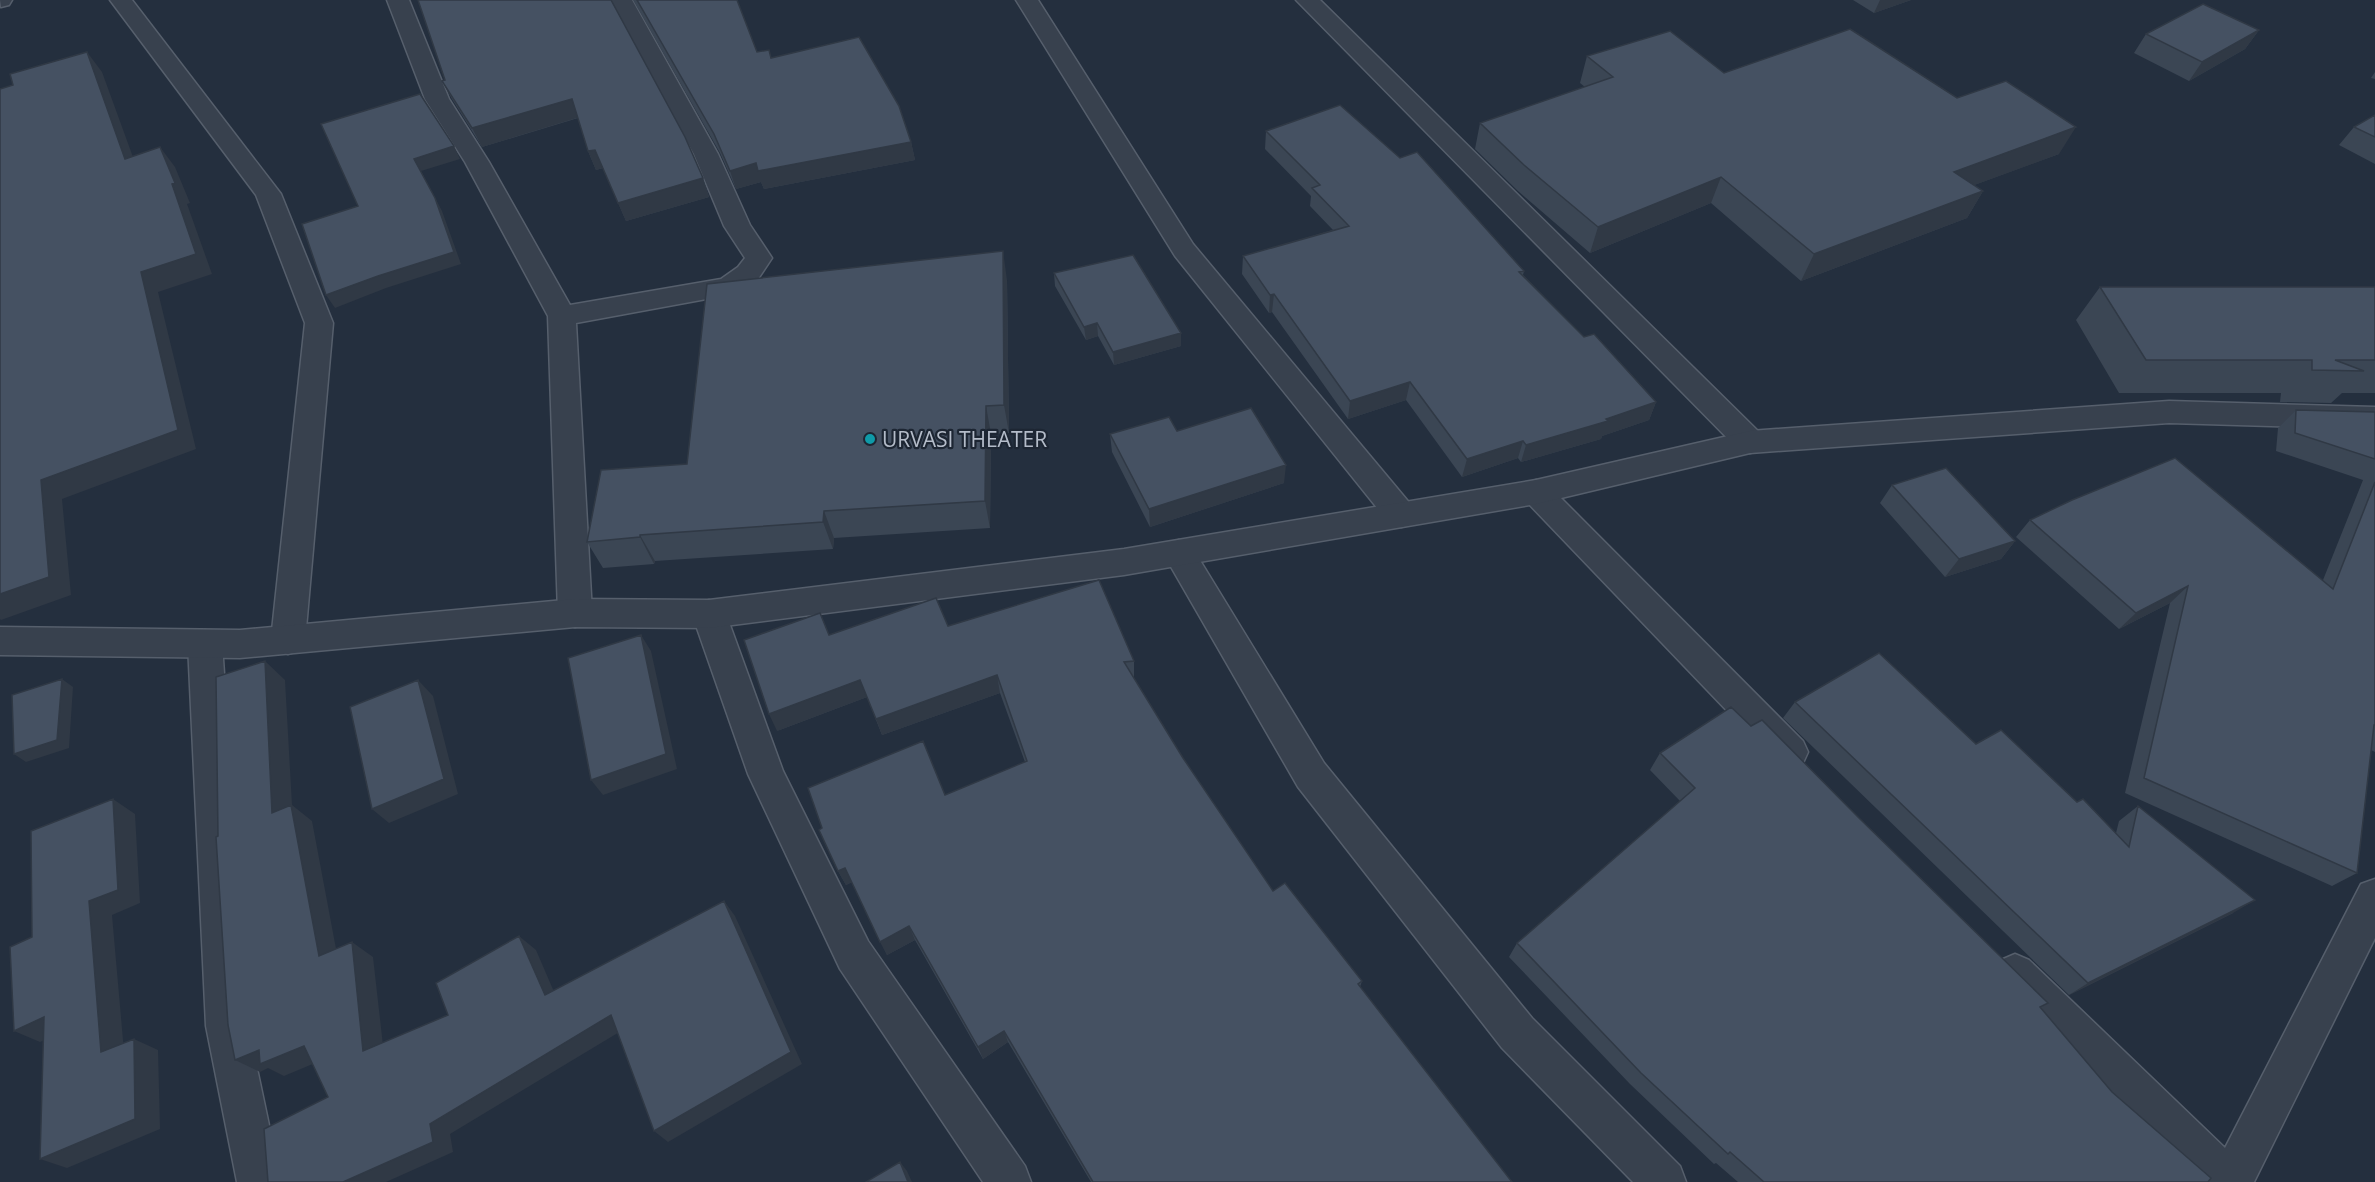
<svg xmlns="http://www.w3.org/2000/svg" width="2375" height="1182" font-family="'Open Sans',sans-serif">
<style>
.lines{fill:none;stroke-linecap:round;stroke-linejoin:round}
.minor-casing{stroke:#565f6c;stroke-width:3}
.tertiary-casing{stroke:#565f6c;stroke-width:3}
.minor{fill:#38414e;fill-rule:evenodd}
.tertiary{fill:#38414e;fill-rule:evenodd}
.wall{fill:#3b4654}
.shaded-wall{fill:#303945}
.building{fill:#455162;stroke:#303945;stroke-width:1.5}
.culture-dot{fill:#0f9aa8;stroke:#1d2633;stroke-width:2}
.labels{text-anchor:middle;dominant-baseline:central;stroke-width:4.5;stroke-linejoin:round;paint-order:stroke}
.poi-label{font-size:21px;fill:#b4bcc9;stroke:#1d2633;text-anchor:start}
</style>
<rect width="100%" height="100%" fill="#242f3e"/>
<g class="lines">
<defs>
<path id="minor" d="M 0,0 L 12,0 L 9,5 L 1,7 Z
M 110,0 L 132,0 L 281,194 L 333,323 L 305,640 L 300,650 L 288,654 L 276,650 L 271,640 L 305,323 L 256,195 Z
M 387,0 L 409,0 L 449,99 L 489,162 L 570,305 L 721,279 L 738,267 L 745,258 L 724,226 L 694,154 L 610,0 L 632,0 L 718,154 L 750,225 L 772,258 L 758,279 L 739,293 L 576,323 L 592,613 L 587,623 L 575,627 L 563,623 L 558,613 L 548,316 L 465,162 L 425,99 Z
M 1016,0 L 1038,0 L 1193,244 L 1412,506 L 1417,515 L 1412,524 L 1401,527 L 1390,524 L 1175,256 Z
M 1296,0 L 1320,0 L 1761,434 L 1765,442 L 1761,450 L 1750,453 L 1739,450 Z
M 1536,480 L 1547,484 L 1803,741 L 1808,752 L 1803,763 L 1790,768 L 1777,763 L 1525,500 L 1520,492 L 1525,484 Z
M 1179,540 L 1190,544 L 1324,763 L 1532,1018 L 1680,1166 L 1686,1182 L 1633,1182 L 1502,1048 L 1298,787 L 1163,553 L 1168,544 Z
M 709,600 L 721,604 L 726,614 L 783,771 L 868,941 L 1025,1166 L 1031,1182 L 983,1182 L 840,969 L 748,774 L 692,614 L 697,604 Z
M 205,630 L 217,634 L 222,644 L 248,1026 L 281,1182 L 237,1182 L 206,1026 L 188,644 L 193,634 Z
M 2375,879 L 2375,938 L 2254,1182 L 2198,1182 L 2001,988 L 1995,974 L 2001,960 L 2015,954 L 2029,960 L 2225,1148 L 2361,884 Z"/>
<path id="tertiary" d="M 2169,401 L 2375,407 L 2375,429 L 2169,423 L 1750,453 L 1536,504 L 1124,575 L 709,628 L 575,627 L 240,658 L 0,655 L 0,627 L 240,630 L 575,599 L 709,600 L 1124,549 L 1536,480 L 1750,431 Z"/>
</defs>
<use href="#minor" class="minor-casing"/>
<use href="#tertiary" class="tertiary-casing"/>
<use href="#minor" class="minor"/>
<use href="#tertiary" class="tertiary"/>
</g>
<path class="wall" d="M 418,0 L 703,178 L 709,197 L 626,221 L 603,168 L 596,170 L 588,151 L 578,118 L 482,147 L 452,99 L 442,81 L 445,80 Z
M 633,0 L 737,0 L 757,52 L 771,58 L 911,142 L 915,160 L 764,189 L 761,182 L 736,189 L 720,153 Z
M 1853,0 L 1911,0 L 1874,13 Z
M 2259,30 L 2245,49 L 2189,81 L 2134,53 L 2146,34 Z
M 1587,56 L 1724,73 L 1957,98 L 2059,154 L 1974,185 L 1983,191 L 1967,218 L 1801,281 L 1711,203 L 1590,253 L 1518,191 L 1475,149 L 1480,123 L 1585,87 L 1580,83 Z
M 2375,72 L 2375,79 L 2371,78 Z
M 2375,115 L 2375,164 L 2339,145 L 2354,127 Z
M 1266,131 L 1524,271 L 1523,275 L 1584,337 L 1656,402 L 1649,420 L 1602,436 L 1601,439 L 1521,462 L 1518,458 L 1462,477 L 1406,400 L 1348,419 L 1272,312 L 1269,313 L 1242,274 L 1243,256 L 1333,230 L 1310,206 L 1311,196 L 1265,149 Z
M 1054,273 L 1181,346 L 1114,365 L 1098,336 L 1086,340 L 1055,286 Z
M 1007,280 L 1009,433 L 991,434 L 990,528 L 834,538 L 833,549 L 655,561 L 654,564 L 603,568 L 587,542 L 687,464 Z
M 2100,287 L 2375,287 L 2375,393 L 2342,393 L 2331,403 L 2280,402 L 2281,393 L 2119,393 L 2076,320 Z
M 2296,410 L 2375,412 L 2375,752 L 2371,750 L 2357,873 L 2332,886 L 2125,793 L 2170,603 L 2119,629 L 2016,537 L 2030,520 L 2323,580 L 2363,480 L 2276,451 L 2278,428 Z
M 1177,431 L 1284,483 L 1150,527 L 1112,452 L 1110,434 Z
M 1892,485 L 2015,541 L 2001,559 L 1945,577 L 1880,503 Z
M 948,626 L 1134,661 L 1134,678 L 1183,758 L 1273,891 L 1362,981 L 1360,987 L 1512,1182 L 1091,1182 L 1008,1042 L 983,1059 L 915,940 L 887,955 L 852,882 L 846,885 L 838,871 L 945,795 L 1025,762 L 1000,693 L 882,735 L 867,697 L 777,731 Z
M 1795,702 L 1976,744 L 2077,802 L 2116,833 L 2119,821 L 2138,806 L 2233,913 L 2069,995 L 1783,718 Z
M 1751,726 L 1859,818 L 2048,1003 L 2040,1008 L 2112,1092 L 2208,1182 L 1738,1182 L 1716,1163 L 1714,1164 L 1630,1084 L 1509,957 L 1517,943 L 1680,801 L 1650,770 L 1660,753 Z"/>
<path class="shaded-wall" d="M 1880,0 L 1911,0 L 1874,13 Z
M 2259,30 L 2245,49 L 2189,81 L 2202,62 Z
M 87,52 L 102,72 L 141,179 L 125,159 Z
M 572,99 L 580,117 L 482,147 L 472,128 Z
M 2076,127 L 2059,154 L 1939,198 L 1954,172 Z
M 911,142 L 915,160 L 764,189 L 761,182 L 736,189 L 730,171 L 756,163 Z
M 454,146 L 460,159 L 421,171 L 442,211 L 461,264 L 386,288 L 335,308 L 326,295 L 378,276 L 414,159 Z
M 160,147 L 175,167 L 190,203 L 187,204 L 212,274 L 158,292 L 196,449 L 62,499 L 71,595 L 1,620 L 0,619 L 0,594 L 41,480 L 141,272 L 172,184 Z
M 595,150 L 603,168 L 596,170 L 588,151 Z
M 1721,177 L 1711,203 L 1590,253 L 1598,227 Z
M 703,178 L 709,197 L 626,221 L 618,203 Z
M 1983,191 L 1967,218 L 1801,281 L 1814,254 Z
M 1003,251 L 1007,280 L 1009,433 L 1004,405 Z
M 1274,294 L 1272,312 L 1269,313 L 1270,295 Z
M 1097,323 L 1098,336 L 1086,340 L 1084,327 Z
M 1181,333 L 1181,346 L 1114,365 L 1113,352 Z
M 1410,382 L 1406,400 L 1348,419 L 1350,401 Z
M 1656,402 L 1649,420 L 1602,436 L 1601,439 L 1521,462 L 1526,445 Z
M 986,406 L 991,434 L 990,528 L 985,501 Z
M 1523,441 L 1518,458 L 1462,477 L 1467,459 Z
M 1286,465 L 1284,483 L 1150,527 L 1149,509 Z
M 824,511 L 834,538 L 833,549 L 823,522 Z
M 640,535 L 655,561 L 654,564 L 640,537 Z
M 2015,541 L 2001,559 L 1945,577 L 1959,559 Z
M 2188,586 L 2170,603 L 2119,629 L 2136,613 Z
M 641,635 L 651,651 L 677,769 L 603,795 L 591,780 Z
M 265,661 L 285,680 L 292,805 L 312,821 L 340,970 L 319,956 L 272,813 Z
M 997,675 L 1000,693 L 882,735 L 876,719 Z
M 62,679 L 73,687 L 69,748 L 26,762 L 14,754 Z
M 418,680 L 433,696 L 458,794 L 389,823 L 372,809 Z
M 860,680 L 867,697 L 777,731 L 769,714 Z
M 113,799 L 135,814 L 140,903 L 112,915 L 125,1063 L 101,1052 L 89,901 Z
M 845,868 L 852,882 L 846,885 L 838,871 Z
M 2255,900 L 2233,913 L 2069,995 L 2088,983 Z
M 724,901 L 735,916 L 802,1064 L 668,1142 L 654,1131 Z
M 909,926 L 915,940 L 887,955 L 880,942 Z
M 519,936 L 536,950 L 561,1008 L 545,995 Z
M 352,942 L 373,957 L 385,1063 L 363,1051 Z
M 611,1015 L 626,1028 L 450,1134 L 453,1152 L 386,1182 L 343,1182 L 430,1124 Z
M 44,1017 L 70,1028 L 40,1042 L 14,1031 Z
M 1004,1031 L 1008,1042 L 983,1059 L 978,1047 Z
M 134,1039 L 158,1050 L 160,1129 L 67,1168 L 40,1159 Z
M 304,1046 L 327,1058 L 284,1076 L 268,1068 L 260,1072 L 235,1060 L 259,1050 Z
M 900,1162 L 907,1171 L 912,1182 L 908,1182 Z"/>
<path class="building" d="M 418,0 L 611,0 L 685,137 L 703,178 L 618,203 L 595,150 L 588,151 L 572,99 L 472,128 L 442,81 L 445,80 Z
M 637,0 L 737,0 L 757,52 L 769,50 L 771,58 L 859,37 L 899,106 L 911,142 L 758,171 L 756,163 L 730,171 L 714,134 Z
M 2203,4 L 2259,30 L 2202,62 L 2146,34 Z
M 1850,29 L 1957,98 L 2006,81 L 2076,127 L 1954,172 L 1983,191 L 1814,254 L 1721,177 L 1598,227 L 1524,165 L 1480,123 L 1613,77 L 1587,56 L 1670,31 L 1724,73 Z
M 87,52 L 125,159 L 160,147 L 175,183 L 172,184 L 196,254 L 141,272 L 178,430 L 41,480 L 49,577 L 0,594 L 0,89 L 13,85 L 10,74 Z
M 420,94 L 454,146 L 414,159 L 435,198 L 454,252 L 378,276 L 326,295 L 302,224 L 358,206 L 321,124 Z
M 1340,105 L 1400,158 L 1417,152 L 1524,271 L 1519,272 L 1584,337 L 1594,334 L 1656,402 L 1606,419 L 1608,421 L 1526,445 L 1523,441 L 1467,459 L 1410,382 L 1350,401 L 1274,294 L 1270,295 L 1243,256 L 1349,226 L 1312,188 L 1320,185 L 1266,131 Z
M 2375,115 L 2375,137 L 2354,127 Z
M 1003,251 L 1004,405 L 986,406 L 985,501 L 824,511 L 823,522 L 640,535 L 640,537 L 587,542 L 601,470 L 687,464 L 707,284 Z
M 1133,255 L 1181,333 L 1113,352 L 1097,323 L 1084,327 L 1054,273 Z
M 2100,287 L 2375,287 L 2375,360 L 2335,360 L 2364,371 L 2312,370 L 2312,360 L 2146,360 Z
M 1251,408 L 1286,465 L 1149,509 L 1110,434 L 1169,417 L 1177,431 Z
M 2296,410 L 2375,412 L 2375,459 L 2295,433 Z
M 2175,458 L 2333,589 L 2375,482 L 2375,725 L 2374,725 L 2357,873 L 2144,778 L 2188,586 L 2136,613 L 2030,520 L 2072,500 Z
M 1946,468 L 2015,541 L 1959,559 L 1892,485 Z
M 1099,580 L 1134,661 L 1124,662 L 1183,758 L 1273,891 L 1285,883 L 1362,981 L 1358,984 L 1512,1182 L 1093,1182 L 1004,1031 L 978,1047 L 909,926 L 880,942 L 845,868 L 838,871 L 819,830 L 822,828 L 808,788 L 923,741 L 945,795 L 1027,761 L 997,675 L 876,719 L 860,680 L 769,714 L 744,640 L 820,613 L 829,635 L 936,598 L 948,626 Z
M 641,635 L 666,754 L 591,780 L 568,658 Z
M 1879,653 L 1976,744 L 2001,730 L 2077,802 L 2083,799 L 2129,847 L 2138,806 L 2255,900 L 2088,983 L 1795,702 Z
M 265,661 L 272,813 L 291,805 L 319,956 L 352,942 L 363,1051 L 448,1015 L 436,983 L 519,936 L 545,995 L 724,901 L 791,1052 L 654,1131 L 611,1015 L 430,1124 L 433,1142 L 343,1182 L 268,1182 L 264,1129 L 328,1097 L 304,1046 L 260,1064 L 259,1050 L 235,1060 L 228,1025 L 216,837 L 218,836 L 216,677 Z
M 62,679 L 57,740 L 14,754 L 12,695 Z
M 418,680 L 444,779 L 372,809 L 350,707 Z
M 1731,707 L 1751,726 L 1762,720 L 1859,818 L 2048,1003 L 2040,1007 L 2112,1092 L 2211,1178 L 2208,1182 L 1764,1182 L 1730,1152 L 1728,1154 L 1641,1073 L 1517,943 L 1695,788 L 1660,753 Z
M 113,799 L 118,890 L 89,901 L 101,1052 L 134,1039 L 135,1119 L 40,1159 L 44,1017 L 14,1031 L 10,947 L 32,937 L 31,831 Z
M 900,1162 L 908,1182 L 866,1182 Z"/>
<circle class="culture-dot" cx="870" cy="439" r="6"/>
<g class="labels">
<g class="poi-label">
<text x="882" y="439">URVASI THEATER</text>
</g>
</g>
</svg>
